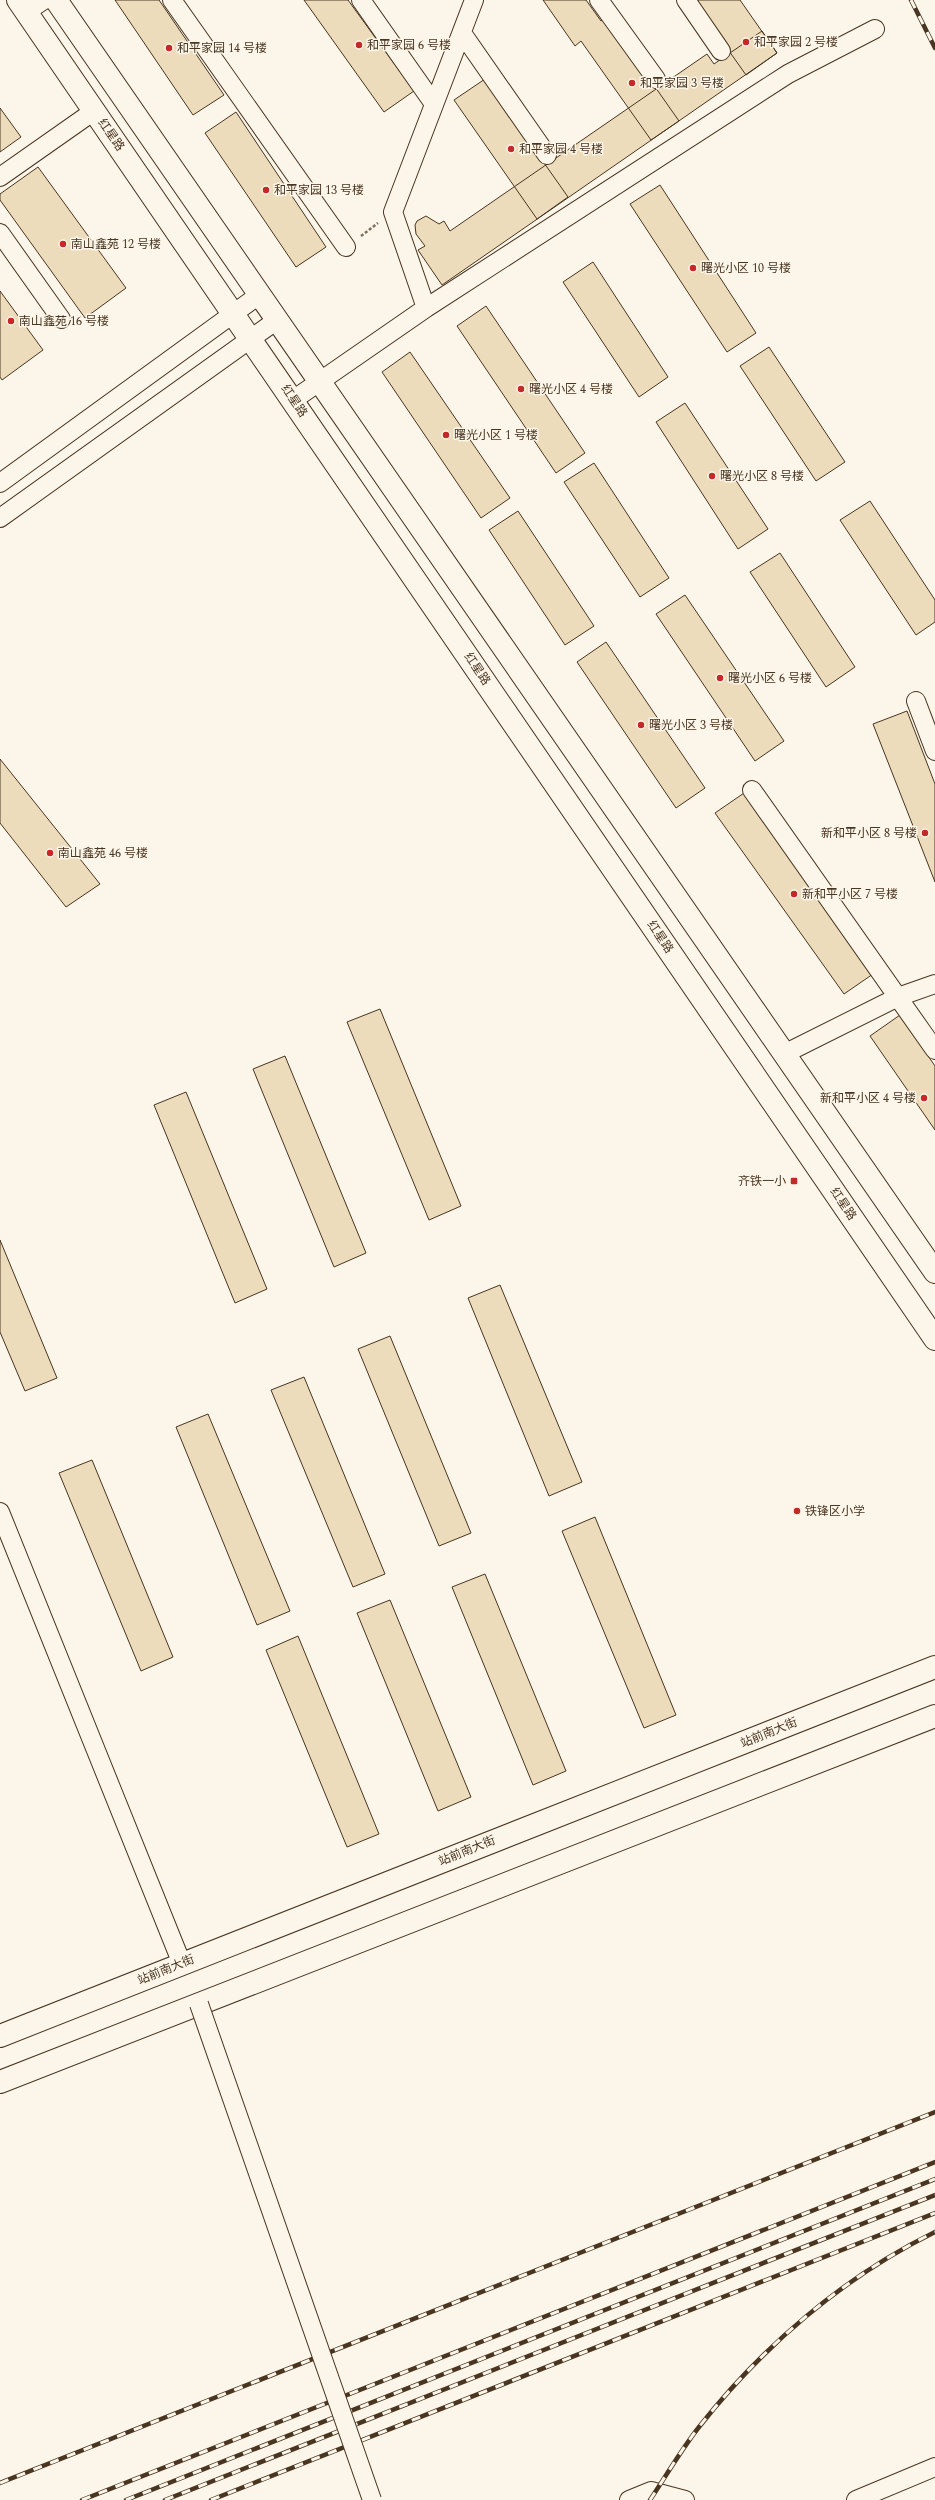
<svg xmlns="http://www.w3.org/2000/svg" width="935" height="2500" font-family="Spectral,'Noto Sans SC',serif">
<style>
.building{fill:#ecdcbc;stroke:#4a3520}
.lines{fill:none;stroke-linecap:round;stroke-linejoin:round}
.minor-casing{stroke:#4a3520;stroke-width:20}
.tertiary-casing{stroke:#4a3520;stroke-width:24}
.trunk-casing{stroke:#4a3520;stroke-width:24}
.path{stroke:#7f6f5c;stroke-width:2.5;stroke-dasharray:3 2;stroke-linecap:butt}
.minor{stroke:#fbf6e9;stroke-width:18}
.tertiary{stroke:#fbf6e9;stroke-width:22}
.trunk{stroke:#fbf6e9;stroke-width:22}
.rail-casing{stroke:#4a3520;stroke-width:4.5}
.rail{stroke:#fbf6e9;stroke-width:3;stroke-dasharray:9;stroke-linecap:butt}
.minor-bridge-casing{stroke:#4a3520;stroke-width:20;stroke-linecap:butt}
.minor-bridge{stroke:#fbf6e9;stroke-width:18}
.poi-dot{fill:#c62828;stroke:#fbf6e9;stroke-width:1.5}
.labels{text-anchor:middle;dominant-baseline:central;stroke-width:3;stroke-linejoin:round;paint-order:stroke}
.poi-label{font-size:12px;fill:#4a3520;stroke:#fbf6e9;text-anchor:start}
.street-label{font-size:12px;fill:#4a3520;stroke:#fbf6e9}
</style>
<rect width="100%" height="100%" fill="#fbf6e9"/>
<path class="building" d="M 115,0 L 159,0 L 224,95 L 193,115 Z
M 304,0 L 348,0 L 414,91 L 384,112 Z
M 543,0 L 586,0 L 601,21 L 606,17 L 679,121 L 651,140 L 581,41 L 575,46 Z
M 693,0 L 740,0 L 777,53 L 746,75 Z
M 762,31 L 777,53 L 442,285 L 418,250 L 425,246 L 416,234 L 415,225 L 417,221 L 426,216 L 439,224 L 444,221 L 450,231 L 707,54 L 714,64 Z
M 485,79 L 568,197 L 537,219 L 454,100 Z
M 0,108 L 21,137 L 0,152 Z
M 236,112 L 326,247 L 296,267 L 205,133 Z
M 38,167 L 126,288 L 85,318 L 0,200 L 0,194 Z
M 660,185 L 756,333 L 727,352 L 630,204 Z
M 593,262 L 668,377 L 639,397 L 563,282 Z
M 0,291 L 43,350 L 2,380 L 0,377 Z
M 486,306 L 585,453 L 556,473 L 457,326 Z
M 769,347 L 845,462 L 816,481 L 740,366 Z
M 410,352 L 510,498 L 481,518 L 382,372 Z
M 685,403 L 768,529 L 738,549 L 656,422 Z
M 594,463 L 669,578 L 640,597 L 564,482 Z
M 870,501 L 935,600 L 935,622 L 916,635 L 840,520 Z
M 518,511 L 594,626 L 565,645 L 489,530 Z
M 780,553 L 855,667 L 826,687 L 750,572 Z
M 685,595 L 784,741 L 755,761 L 656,614 Z
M 606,642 L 705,788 L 676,808 L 577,662 Z
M 907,711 L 935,784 L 935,882 L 873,724 Z
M 0,759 L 100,884 L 66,907 L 0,823 Z
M 744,793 L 873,974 L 844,994 L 715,813 Z
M 380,1009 L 461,1206 L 429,1220 L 347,1022 Z
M 900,1015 L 935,1066 L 935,1130 L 870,1036 Z
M 285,1056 L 366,1253 L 334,1267 L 253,1069 Z
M 186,1092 L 267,1289 L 235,1303 L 154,1105 Z
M 0,1240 L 57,1378 L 25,1391 L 0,1332 Z
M 500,1285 L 582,1482 L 549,1496 L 468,1298 Z
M 390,1336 L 471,1533 L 439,1546 L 358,1349 Z
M 304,1377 L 385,1574 L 353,1587 L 271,1390 Z
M 208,1414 L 290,1611 L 257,1625 L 176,1427 Z
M 92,1460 L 173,1657 L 141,1671 L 59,1473 Z
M 595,1517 L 676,1715 L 644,1728 L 562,1531 Z
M 485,1574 L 566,1771 L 533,1785 L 452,1587 Z
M 390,1600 L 471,1797 L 438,1811 L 357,1613 Z
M 298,1636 L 379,1834 L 347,1847 L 266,1650 Z"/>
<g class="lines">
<defs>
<path id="minor" d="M 172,0 L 346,247
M 361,0 L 434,104
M 599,0 L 656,79
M 686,0 L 721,51
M 26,12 L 44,0
M 462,33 L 547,155
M 0,177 L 94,111
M 0,233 L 61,319
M 426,308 L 788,74 L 875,29
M 293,400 L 426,308 L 393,212 L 474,0
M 0,483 L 259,295
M 0,518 L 277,320
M 916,701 L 935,751
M 752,790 L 935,1050
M 784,1054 L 898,997 L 935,984
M 0,1512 L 182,1964
M 629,2500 L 651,2491 L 685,2500
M 856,2500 L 935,2467"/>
<path id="tertiary" d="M 18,0 L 935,1339
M 56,0 L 935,1272"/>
<path id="trunk" d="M 0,2036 L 935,1667
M 0,2082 L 935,1716"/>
</defs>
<use href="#minor" class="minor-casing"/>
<use href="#tertiary" class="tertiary-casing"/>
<use href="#trunk" class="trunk-casing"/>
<path class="path" d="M 361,236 L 378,223"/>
<use href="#minor" class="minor"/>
<use href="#tertiary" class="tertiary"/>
<use href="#trunk" class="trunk"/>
<defs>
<path id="rail" d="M 911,0 L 935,48
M 0,2483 L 935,2112
M 82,2500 L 935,2162
M 126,2500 L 935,2179
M 165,2500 L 935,2195
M 211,2500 L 935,2213
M 650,2500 C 666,2476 681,2450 699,2427 C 762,2347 843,2277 935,2232"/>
</defs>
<use href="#rail" class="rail-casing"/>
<use href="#rail" class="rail"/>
<defs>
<path id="minor-bridge" d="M 199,2004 L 372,2500"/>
</defs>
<use href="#minor-bridge" class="minor-bridge-casing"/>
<use href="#minor-bridge" class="minor-bridge"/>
</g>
<g class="poi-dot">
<circle cx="746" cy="42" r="4"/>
<circle cx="359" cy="45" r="4"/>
<circle cx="169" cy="48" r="4"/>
<circle cx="632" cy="83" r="4"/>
<circle cx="511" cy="149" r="4"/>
<circle cx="266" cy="190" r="4"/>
<circle cx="63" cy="244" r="4"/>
<circle cx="693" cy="268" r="4"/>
<circle cx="11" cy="321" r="4"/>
<circle cx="521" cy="389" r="4"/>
<circle cx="446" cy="435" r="4"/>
<circle cx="712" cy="476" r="4"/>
<circle cx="720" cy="678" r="4"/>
<circle cx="641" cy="725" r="4"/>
<circle cx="925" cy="833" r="4"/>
<circle cx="50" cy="853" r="4"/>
<circle cx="794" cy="894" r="4"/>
<circle cx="924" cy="1098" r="4"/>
<rect x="790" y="1177" width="8" height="8" rx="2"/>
<circle cx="797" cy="1511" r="4"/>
</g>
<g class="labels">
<g class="poi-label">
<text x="754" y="42">和平家园 2 号楼</text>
<text x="367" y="45">和平家园 6 号楼</text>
<text x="177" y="48">和平家园 14 号楼</text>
<text x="640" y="83">和平家园 3 号楼</text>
<text x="519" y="149">和平家园 4 号楼</text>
<text x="274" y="190">和平家园 13 号楼</text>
<text x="71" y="244">南山鑫苑 12 号楼</text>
<text x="701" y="268">曙光小区 10 号楼</text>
<text x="19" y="321">南山鑫苑 16 号楼</text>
<text x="529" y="389">曙光小区 4 号楼</text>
<text x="454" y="435">曙光小区 1 号楼</text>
<text x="720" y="476">曙光小区 8 号楼</text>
<text x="728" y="678">曙光小区 6 号楼</text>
<text x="649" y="725">曙光小区 3 号楼</text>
<text x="917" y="833" text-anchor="end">新和平小区 8 号楼</text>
<text x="58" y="853">南山鑫苑 46 号楼</text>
<text x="802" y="894">新和平小区 7 号楼</text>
<text x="916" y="1098" text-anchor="end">新和平小区 4 号楼</text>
<text x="786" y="1181" text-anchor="end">齐铁一小</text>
<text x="805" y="1511">铁锋区小学</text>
</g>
<g class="street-label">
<text transform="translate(111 135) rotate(55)">红星路</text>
<text transform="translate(294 401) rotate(56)">红星路</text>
<text transform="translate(477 669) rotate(56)">红星路</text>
<text transform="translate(660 937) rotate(56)">红星路</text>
<text transform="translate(843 1204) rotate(56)">红星路</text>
<text transform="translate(769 1733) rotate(-22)">站前南大街</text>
<text transform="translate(467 1851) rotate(-22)">站前南大街</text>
<text transform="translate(166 1970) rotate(-22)">站前南大街</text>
</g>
</g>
</svg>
